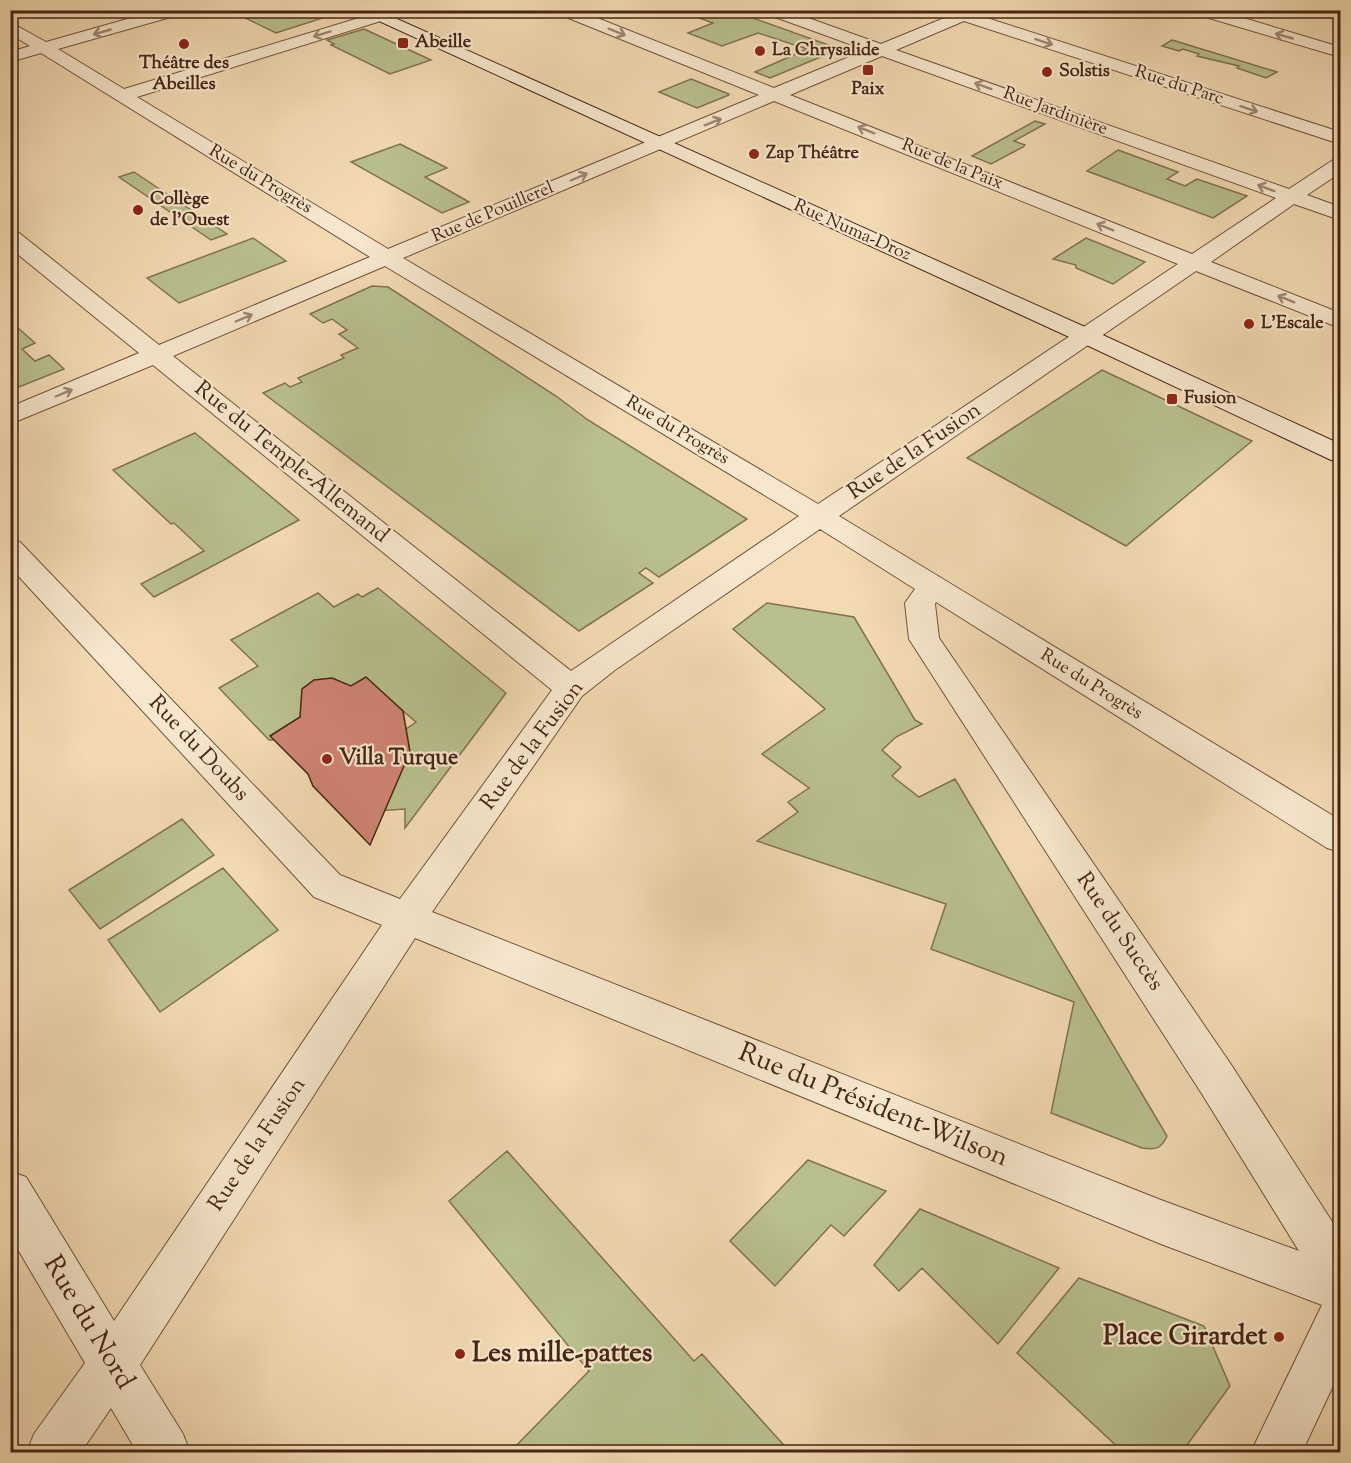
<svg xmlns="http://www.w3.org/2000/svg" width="1351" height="1463" font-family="'Sorts Mill Goudy',serif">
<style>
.green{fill:#b9c08e;stroke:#807252;stroke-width:1.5}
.building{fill:#d18475;stroke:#472515;stroke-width:1.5}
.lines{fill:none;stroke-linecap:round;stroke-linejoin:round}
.street-casing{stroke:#72523c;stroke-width:2}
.secondary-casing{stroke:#472515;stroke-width:2}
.street{fill:#f7e7ce;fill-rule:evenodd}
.secondary{fill:#f7e7ce;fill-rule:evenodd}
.oneway{stroke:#9f8672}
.poi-dot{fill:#8f2418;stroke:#f7e7ce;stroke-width:2}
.labels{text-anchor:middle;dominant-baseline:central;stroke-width:4.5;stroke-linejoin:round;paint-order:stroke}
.far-poi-label{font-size:18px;font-weight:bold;fill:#472515;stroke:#f7e7ce;text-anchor:start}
.far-street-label{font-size:18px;fill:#472515;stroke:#f7e7ce}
.street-label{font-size:22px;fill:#472515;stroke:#f7e7ce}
.poi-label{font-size:22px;font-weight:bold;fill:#472515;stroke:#f7e7ce;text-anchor:start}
.near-street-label{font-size:27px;fill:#472515;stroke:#f7e7ce}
.near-poi-label{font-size:27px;font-weight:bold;fill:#472515;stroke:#f7e7ce;text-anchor:end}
</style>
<rect width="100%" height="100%" fill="#f3dab3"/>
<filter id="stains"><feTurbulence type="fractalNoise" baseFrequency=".00333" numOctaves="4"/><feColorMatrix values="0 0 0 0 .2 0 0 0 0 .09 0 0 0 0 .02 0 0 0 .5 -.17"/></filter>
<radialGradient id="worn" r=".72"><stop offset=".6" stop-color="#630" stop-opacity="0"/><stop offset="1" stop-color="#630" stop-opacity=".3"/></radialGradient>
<path class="green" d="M 245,10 L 322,11 L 332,15 L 276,33 L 235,13 Z
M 696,11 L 733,11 L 840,49 L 770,78 L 755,72 L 807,49 L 758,33 L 722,46 L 688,33 L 713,23 L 688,14 Z
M 364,29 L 431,60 L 390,74 L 331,45 L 334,44 L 327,40 Z
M 1172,40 L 1277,72 L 1266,78 L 1237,68 L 1239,66 L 1197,56 L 1199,54 L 1183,49 L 1179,51 L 1162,46 Z
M 691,79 L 729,94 L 729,95 L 697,108 L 659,92 Z
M 1035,121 L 1045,124 L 1014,141 L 1025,145 L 1023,147 L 991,164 L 972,156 Z
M 400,144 L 447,168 L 425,177 L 469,202 L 442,213 L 351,162 Z
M 1118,150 L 1178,172 L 1167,179 L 1185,186 L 1197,179 L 1247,196 L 1213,218 L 1087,171 Z
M 134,172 L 227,234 L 211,240 L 119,177 Z
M 253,238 L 286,261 L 179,303 L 147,278 Z
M 1086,238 L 1145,262 L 1113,284 L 1076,268 L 1076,265 L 1053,259 Z
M 372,286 L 388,287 L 556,396 L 588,420 L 747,519 L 659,577 L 646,568 L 639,573 L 653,583 L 579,631 L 263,393 L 285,383 L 290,387 L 302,382 L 298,378 L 344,358 L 341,355 L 358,348 L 339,334 L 347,330 L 332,319 L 323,323 L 310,314 Z
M 10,321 L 35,343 L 22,349 L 35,361 L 49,355 L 64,369 L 19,387 L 11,380 Z
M 1102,370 L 1252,441 L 1126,546 L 967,458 Z
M 195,433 L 299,520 L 154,597 L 141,584 L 204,551 L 174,523 L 171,524 L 113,470 Z
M 378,588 L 506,693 L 405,828 L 405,809 L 376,811 L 409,754 L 409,745 L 399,734 L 416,722 L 390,700 L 347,688 L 335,679 L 314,680 L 312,710 L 273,740 L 269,740 L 219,688 L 258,666 L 231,640 L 318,593 L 334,607 L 358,594 L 362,597 Z
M 767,603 L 854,617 L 915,720 L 922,724 L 896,737 L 882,750 L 901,767 L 892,776 L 919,797 L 955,779 L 1167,1136 C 1161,1149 1156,1150 1142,1148 L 1051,1113 L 1074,1002 L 931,949 L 946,904 L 757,841 L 798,812 L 788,802 L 809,788 L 762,754 L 825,709 L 733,629 Z
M 182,819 L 214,855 L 100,929 L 69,890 Z
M 223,868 L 278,930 L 160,1012 L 108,940 Z
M 507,1151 L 694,1361 L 702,1354 L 790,1452 L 510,1452 L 589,1371 L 449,1201 Z
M 808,1160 L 886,1191 L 844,1236 L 831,1225 L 775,1286 L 730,1241 Z
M 920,1209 L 1059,1268 L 998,1344 L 922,1268 L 899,1291 L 874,1265 Z
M 1079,1278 L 1204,1326 L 1230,1386 L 1182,1452 L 1123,1452 L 1017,1353 Z"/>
<path class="building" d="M 366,677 L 403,711 L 410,752 L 370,845 L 313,786 L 308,774 L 270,736 L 300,717 L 302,689 L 314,680 L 332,678 L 351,686 Z"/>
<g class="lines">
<defs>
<path id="street" d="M 159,10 L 187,10 L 185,13 L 58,49 L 124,89 L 372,14 L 384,14 L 386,17 L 384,20 L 137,97 L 388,249 L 759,95 L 556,13 L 554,10 L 577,10 L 774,88 L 866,50 L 764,13 L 762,10 L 786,10 L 881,44 L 949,16 L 942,10 L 984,10 L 978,15 L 1340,132 L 1340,144 L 964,21 L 896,50 L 1289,189 L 1333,160 L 1340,158 L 1340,173 L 1307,195 L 1340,207 L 1340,220 L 1294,204 L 1211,262 L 1340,313 L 1340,328 L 1196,271 L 839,516 L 1340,820 L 1340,852 L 1327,848 L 936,602 L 935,604 L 939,638 L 1232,1066 L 1340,1234 L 1340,1371 L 1302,1452 L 1251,1452 L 1322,1305 L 1161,1244 L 415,938 L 140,1365 L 183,1434 L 190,1452 L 137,1452 L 111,1408 L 81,1452 L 27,1452 L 34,1434 L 85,1363 L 10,1236 L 10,1171 L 26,1177 L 114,1321 L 382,925 L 314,897 L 10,567 L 10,540 L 20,542 L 340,875 L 400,899 L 552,690 L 153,365 L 10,424 L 10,407 L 139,353 L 10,248 L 10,231 L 18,232 L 159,345 L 370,257 L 41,53 L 10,62 L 10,52 L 30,46 L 10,34 L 10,22 L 46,42 ZM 882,56 L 1276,198 L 1192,254 L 790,95 ZM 774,101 L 1178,264 L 818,504 L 403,258 ZM 385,266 L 799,516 L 571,671 L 173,356 ZM 820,529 L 915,589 L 905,603 L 909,639 L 1202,1094 L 1299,1251 L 1161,1200 L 432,912 L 582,696 L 615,670 Z
M 1190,10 L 1217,10 L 1340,47 L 1340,57 L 1192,13 Z"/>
<path id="secondary" d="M 355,10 L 377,10 L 1094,331 L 1340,444 L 1340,462 L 1331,460 L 1078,341 Z"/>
</defs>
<use href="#street" class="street-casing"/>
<use href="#secondary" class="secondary-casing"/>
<use href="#street" class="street"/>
<use href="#secondary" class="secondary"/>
</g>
<defs><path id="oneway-shaft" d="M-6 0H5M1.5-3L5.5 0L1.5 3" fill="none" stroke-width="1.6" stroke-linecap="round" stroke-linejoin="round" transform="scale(1.5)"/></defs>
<g class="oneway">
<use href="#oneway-shaft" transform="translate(102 32) rotate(164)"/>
<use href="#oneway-shaft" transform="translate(617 32) rotate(22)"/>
<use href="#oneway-shaft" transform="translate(322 34) rotate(163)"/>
<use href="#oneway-shaft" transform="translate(1284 36) rotate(-164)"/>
<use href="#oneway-shaft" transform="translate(1044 42) rotate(18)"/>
<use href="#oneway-shaft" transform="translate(983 86) rotate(-160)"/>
<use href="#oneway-shaft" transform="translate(1249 109) rotate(18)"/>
<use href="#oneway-shaft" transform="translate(713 122) rotate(-22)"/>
<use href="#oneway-shaft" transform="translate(866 130) rotate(-158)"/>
<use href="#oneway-shaft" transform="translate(579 177) rotate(-23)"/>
<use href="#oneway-shaft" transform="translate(1266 188) rotate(-160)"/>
<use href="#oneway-shaft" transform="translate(1105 227) rotate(-158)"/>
<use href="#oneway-shaft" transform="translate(1286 299) rotate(-158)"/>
<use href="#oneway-shaft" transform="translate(244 318) rotate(-23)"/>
<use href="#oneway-shaft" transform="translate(64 393) rotate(-23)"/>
</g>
<g class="poi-dot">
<rect x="397" y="37" width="12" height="12" rx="3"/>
<circle cx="184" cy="44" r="6"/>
<circle cx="760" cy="51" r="6"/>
<rect x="862" y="64" width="12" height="12" rx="3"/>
<circle cx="1047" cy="72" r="6"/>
<circle cx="754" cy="154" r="6"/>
<circle cx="138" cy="210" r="6"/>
<circle cx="1249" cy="324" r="6"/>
<rect x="1166" y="393" width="12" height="12" rx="3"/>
<circle cx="327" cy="759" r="6"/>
<circle cx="1279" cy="1337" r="6"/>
<circle cx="460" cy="1354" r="6"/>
</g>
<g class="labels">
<g class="far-poi-label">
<text x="415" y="43">Abeille</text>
<text x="772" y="51">La Chrysalide</text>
<text x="184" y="64" text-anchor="middle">Théâtre des<tspan x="184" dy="21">Abeilles</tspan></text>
<text x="1059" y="72">Solstis</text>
<text x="868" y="90" text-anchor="middle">Paix</text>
<text x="766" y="154">Zap Théâtre</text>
<text x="150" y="200">Collège<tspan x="150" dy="21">de l'Ouest</tspan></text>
<text x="1261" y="324">L'Escale</text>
<text x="1184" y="399">Fusion</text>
</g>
<g class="far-street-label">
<text transform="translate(1179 86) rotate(18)">Rue du Parc</text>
<text transform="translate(1055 112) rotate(20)">Rue Jardinière</text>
<text transform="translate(952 165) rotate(22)">Rue de la Paix</text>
<text transform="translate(260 180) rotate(31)">Rue du Progrès</text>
<text transform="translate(493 213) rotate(-23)">Rue de Pouillerel</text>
<text transform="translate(852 231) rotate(24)">Rue Numa-Droz</text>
<text transform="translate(677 431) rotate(31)">Rue du Progrès</text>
<text transform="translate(1091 685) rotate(32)">Rue du Progrès</text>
</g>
<g class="street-label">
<text transform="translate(915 452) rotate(-34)">Rue de la Fusion</text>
<text transform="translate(291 463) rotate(39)">Rue du Temple-Allemand</text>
<text transform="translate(533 746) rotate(-53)">Rue de la Fusion</text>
<text transform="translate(198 749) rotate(47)">Rue du Doubs</text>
<text transform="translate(1119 932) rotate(56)">Rue du Succès</text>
<text transform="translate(258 1145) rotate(-56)">Rue de la Fusion</text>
</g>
<g class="poi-label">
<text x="339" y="759">Villa Turque</text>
</g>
<g class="near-street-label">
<text transform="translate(873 1106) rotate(22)">Rue du Président-Wilson</text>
<text transform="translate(88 1323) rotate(59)">Rue du Nord</text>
</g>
<g class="near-poi-label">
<text x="1267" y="1337">Place Girardet</text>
<text x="472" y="1354" text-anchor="start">Les mille-pattes</text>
</g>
</g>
<rect width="1351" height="1463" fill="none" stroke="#f3dab3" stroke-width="36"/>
<rect x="12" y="12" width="1327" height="1439" fill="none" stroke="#472515" stroke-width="3"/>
<rect x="18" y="18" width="1315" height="1427" fill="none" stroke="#472515" stroke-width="1.5"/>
<rect width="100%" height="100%" filter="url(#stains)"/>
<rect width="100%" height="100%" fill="url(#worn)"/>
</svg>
